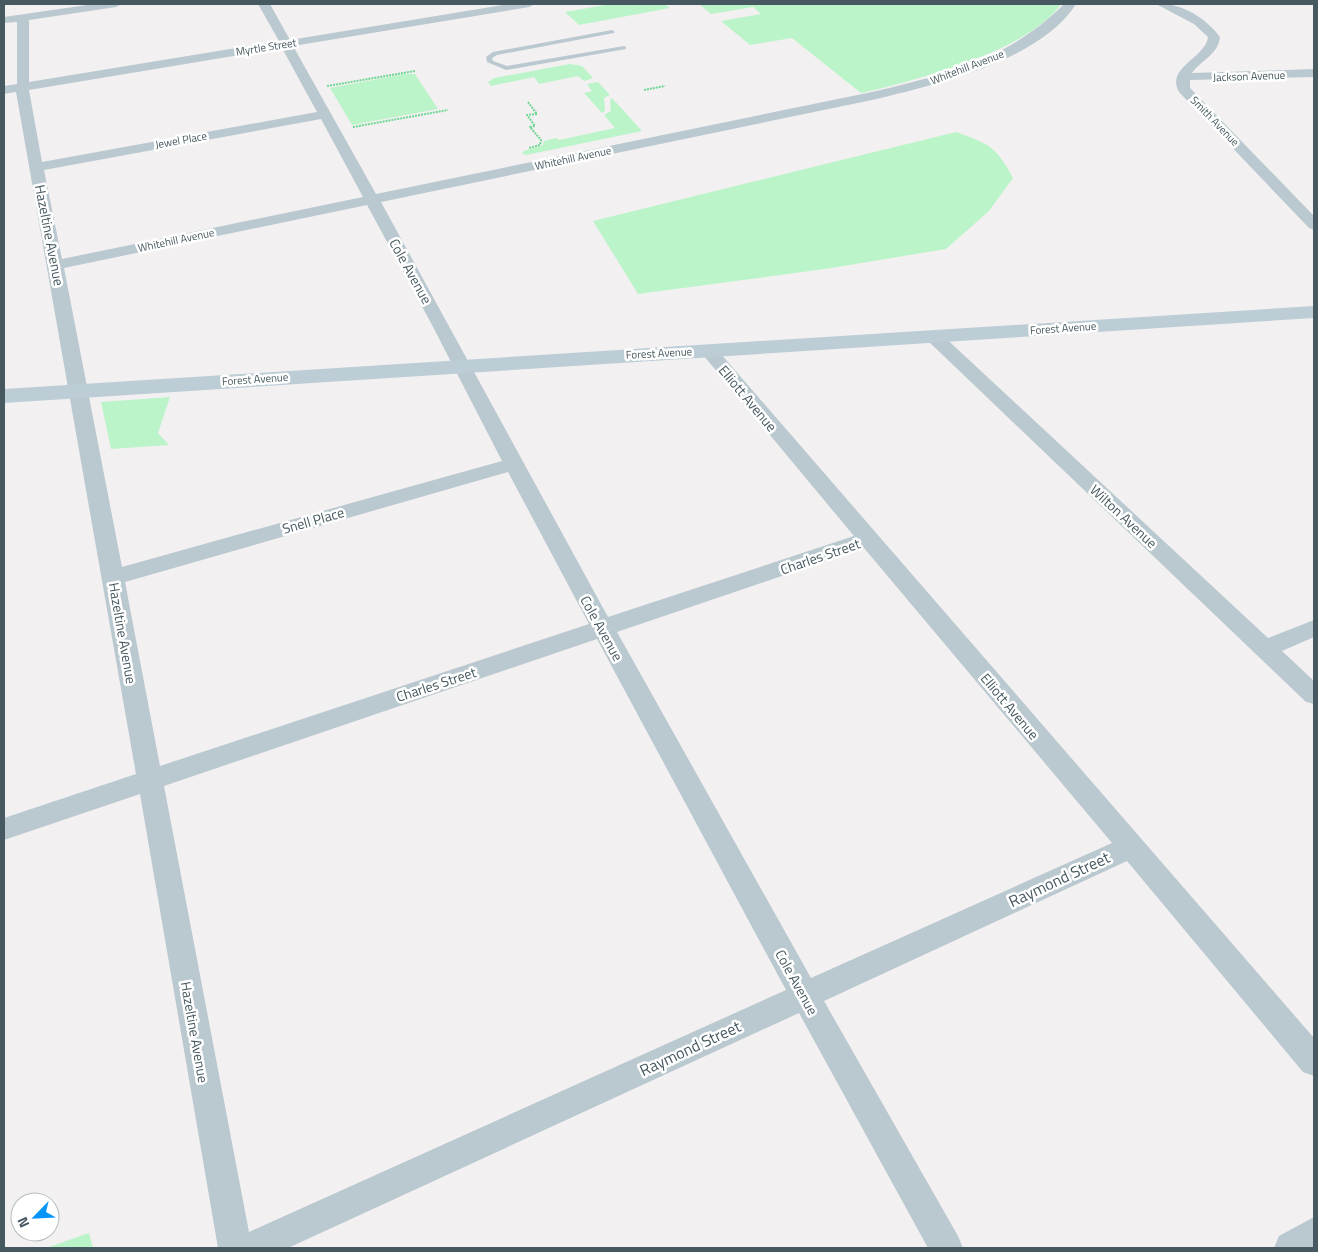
<svg xmlns="http://www.w3.org/2000/svg" width="1318" height="1252" font-family="'Titillium Web',sans-serif">
<style>
.green{fill:#bbf4c9}
.lines{fill:none;stroke-linecap:round;stroke-linejoin:round}
.path{stroke:#6fd794;stroke-width:2;stroke-dasharray:2 1;stroke-linecap:butt}
.service{fill:#bac8cf;fill-rule:evenodd}
.minor{fill:#bac8cf;fill-rule:evenodd}
.secondary{fill:#bccdd6;fill-rule:evenodd}
.labels{text-anchor:middle;dominant-baseline:central;stroke-width:5;stroke-linejoin:round;paint-order:stroke}
.far-street-label{font-size:11px;fill:#465860;stroke:#fff}
.street-label{font-size:14px;fill:#465860;stroke:#fff}
.near-street-label{font-size:16px;fill:#465860;stroke:#fff}
</style>
<rect width="100%" height="100%" fill="#f3f0f1"/>
<path class="green" d="M 611,4 L 664,4 L 670,8 L 579,25 L 565,12 Z
M 699,4 L 1061,4 C 1030,50 914,81 861,93 L 792,38 L 750,45 L 721,21 L 761,14 L 753,7 L 711,14 Z
M 570,64 L 582,66 L 593,78 L 584,81 L 578,76 L 539,84 L 534,77 L 491,86 L 488,82 L 494,78 Z
M 404,74 L 415,74 L 438,109 L 352,125 L 330,88 Z
M 598,82 L 610,95 L 604,98 L 605,111 L 602,113 L 584,93 L 592,91 L 587,84 Z
M 612,98 L 642,131 L 526,155 L 522,153 L 524,151 L 543,145 L 544,141 L 556,138 L 559,140 L 615,128 L 604,115 L 611,111 L 610,100 Z
M 956,132 C 989,144 996,146 1013,178 L 989,211 L 946,249 L 825,269 L 638,294 L 593,221 Z
M 170,397 L 158,433 L 169,445 L 111,449 L 101,402 Z
M 89,1233 L 93,1248 L 46,1248 Z"/>
<g class="lines">
<path class="path" d="M 327,86 L 415,71
M 644,90 L 665,86
M 528,102 L 537,114 L 527,115 L 535,126 L 530,127 L 541,140 L 540,145 L 529,148
M 353,127 L 448,110"/>
<path class="service" d="M 612,30 L 615,32 L 614,33 L 497,55 L 492,58 L 493,61 L 507,66 L 624,46 L 626,47 L 626,49 L 506,70 L 487,62 L 486,57 L 493,52 Z"/>
<path class="minor" d="M 94,4 L 122,4 L 116,7 L 29,20 L 29,82 L 279,41 L 258,4 L 270,4 L 290,40 L 509,4 L 535,4 L 529,7 L 293,46 L 376,194 L 872,92 C 944,75 1010,59 1064,4 L 1076,4 C 1040,61 934,85 872,100 L 381,202 L 608,617 L 854,536 L 699,350 L 702,346 L 708,345 L 714,346 L 1314,1038 L 1314,1076 L 1303,1072 L 1127,861 L 824,1001 L 958,1236 L 963,1248 L 928,1248 L 799,1013 L 288,1248 L 218,1248 L 140,794 L 4,840 L 4,818 L 136,774 L 16,92 L 4,94 L 4,86 L 17,84 L 17,22 L 4,23 L 4,17 ZM 282,48 L 317,112 L 42,162 L 29,90 ZM 321,119 L 363,197 L 62,259 L 44,170 ZM 367,205 L 431,323 L 502,461 L 122,567 L 64,268 ZM 508,472 L 589,624 L 160,766 L 125,582 ZM 864,548 L 1112,843 L 811,978 L 617,632 ZM 597,639 L 786,990 L 249,1232 L 164,786 Z
M 1156,4 C 1180,2 1206,18 1220,37 C 1218,55 1201,60 1192,73 L 1314,69 L 1314,77 L 1190,80 L 1190,88 L 1314,216 L 1314,230 L 1309,228 L 1179,92 C 1165,67 1206,58 1208,37 L 1194,24 Z
M 933,331 L 939,332 L 1268,638 L 1314,620 L 1314,637 L 1282,651 L 1314,681 L 1314,704 L 1306,702 L 927,340 L 924,336 L 927,332 Z
M 1314,1217 L 1314,1248 L 1274,1248 L 1279,1236 Z"/>
<path class="secondary" d="M 1314,306 L 1314,318 L 4,403 L 4,389 Z"/>
</g>
<g class="labels">
<g class="far-street-label">
<text transform="translate(266 47) rotate(-9)">Myrtle Street</text>
<text transform="translate(967 67) rotate(-21)">Whitehill Avenue</text>
<text transform="translate(1249 76) rotate(-2)">Jackson Avenue</text>
<text transform="translate(1215 121) rotate(46)">Smith Avenue</text>
<text transform="translate(181 140) rotate(-10)">Jewel Place</text>
<text transform="translate(573 158) rotate(-12)">Whitehill Avenue</text>
<text transform="translate(176 240) rotate(-12)">Whitehill Avenue</text>
<text transform="translate(1063 328) rotate(-4)">Forest Avenue</text>
<text transform="translate(659 353) rotate(-3)">Forest Avenue</text>
<text transform="translate(255 379) rotate(-4)">Forest Avenue</text>
</g>
<g class="street-label">
<text transform="translate(50 235) rotate(79)">Hazeltine Avenue</text>
<text transform="translate(411 271) rotate(61)">Cole Avenue</text>
<text transform="translate(748 398) rotate(50)">Elliott Avenue</text>
<text transform="translate(1124 516) rotate(43)">Wilton Avenue</text>
<text transform="translate(313 520) rotate(-16)">Snell Place</text>
<text transform="translate(820 556) rotate(-19)">Charles Street</text>
<text transform="translate(602 628) rotate(61)">Cole Avenue</text>
<text transform="translate(123 633) rotate(80)">Hazeltine Avenue</text>
<text transform="translate(436 684) rotate(-18)">Charles Street</text>
<text transform="translate(1010 706) rotate(50)">Elliott Avenue</text>
<text transform="translate(797 982) rotate(61)">Cole Avenue</text>
<text transform="translate(195 1032) rotate(80)">Hazeltine Avenue</text>
</g>
<g class="near-street-label">
<text transform="translate(1059 879) rotate(-25)">Raymond Street</text>
<text transform="translate(690 1048) rotate(-25)">Raymond Street</text>
</g>
</g>
<rect width="1318" height="1252" fill="none" stroke="#465860" stroke-width="10"/>
<g transform="translate(35 1217) rotate(246)"><circle r="24" fill="#ffffff" stroke="#b5bcbf"/>
<path d="M0-4L9 19L0 12L-9 19Z" fill="#0594f8"/>
<text y="-8" font-size="14" font-weight="bold" text-anchor="middle" fill="#465860">N</text>
</g>
</svg>
